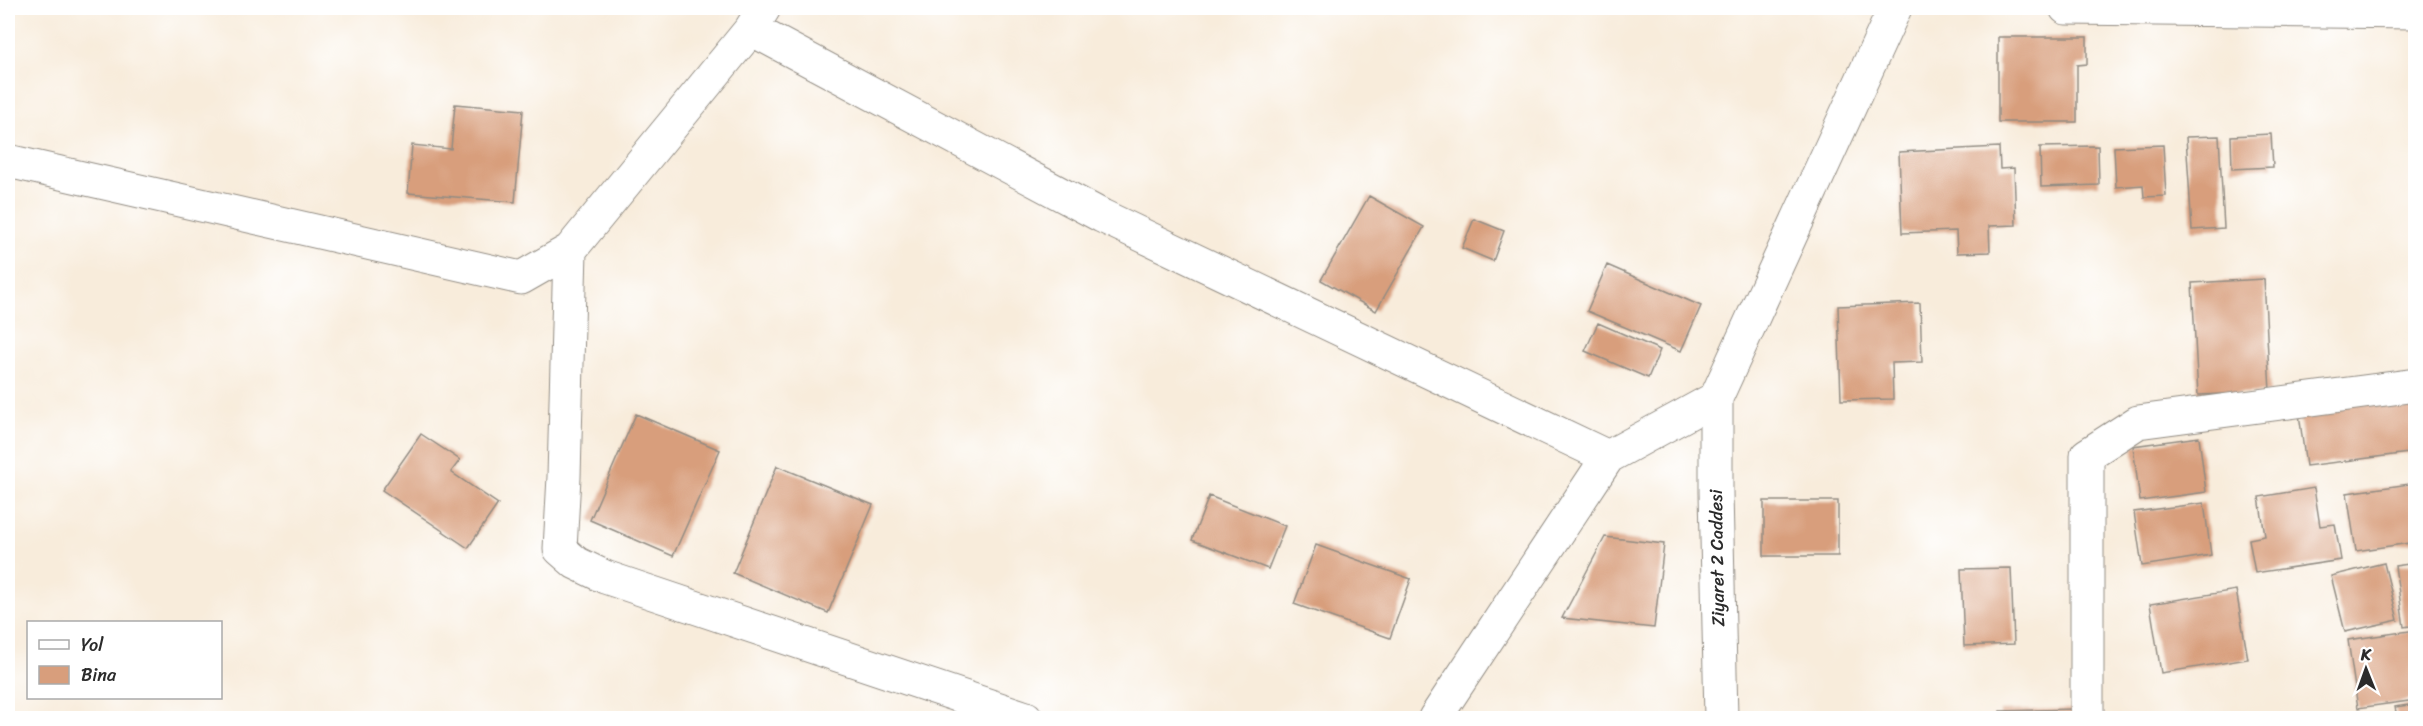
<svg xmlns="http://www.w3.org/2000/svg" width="2423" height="726" font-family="Sriracha,sans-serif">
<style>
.building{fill:#d89e7c}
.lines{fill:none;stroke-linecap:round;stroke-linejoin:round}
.street-casing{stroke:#928c83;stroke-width:35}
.street{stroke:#fff;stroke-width:33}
.labels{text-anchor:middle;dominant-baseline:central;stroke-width:4.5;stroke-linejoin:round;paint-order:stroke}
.street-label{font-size:18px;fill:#2b2b2b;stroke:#fff}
</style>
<rect width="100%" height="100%" fill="#fff"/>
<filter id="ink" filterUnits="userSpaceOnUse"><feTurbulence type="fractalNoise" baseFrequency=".0167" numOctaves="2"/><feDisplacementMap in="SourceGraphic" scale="12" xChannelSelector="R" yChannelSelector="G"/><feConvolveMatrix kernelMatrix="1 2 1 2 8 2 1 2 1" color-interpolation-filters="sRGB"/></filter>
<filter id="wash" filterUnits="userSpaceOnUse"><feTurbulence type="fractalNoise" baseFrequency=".008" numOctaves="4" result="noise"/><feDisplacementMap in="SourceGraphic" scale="24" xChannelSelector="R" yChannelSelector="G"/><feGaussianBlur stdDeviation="1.35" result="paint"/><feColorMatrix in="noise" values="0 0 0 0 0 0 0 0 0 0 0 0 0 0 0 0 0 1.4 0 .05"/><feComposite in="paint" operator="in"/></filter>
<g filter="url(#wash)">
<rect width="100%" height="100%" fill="#f8ecdb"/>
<g id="blocks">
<path class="building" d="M 1998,37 L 2087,37 L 2087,64 L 2077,65 L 2077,122 L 1998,122 Z
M 455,104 L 523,110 L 515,202 L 408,193 L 412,145 L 451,149 Z
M 2271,134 L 2273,167 L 2232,169 L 2231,136 Z
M 2219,136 L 2224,228 L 2192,230 L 2186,137 Z
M 2163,145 L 2166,196 L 2144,197 L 2143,185 L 2116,187 L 2114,147 Z
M 2098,146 L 2099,185 L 2041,187 L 2040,147 Z
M 1999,147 L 2000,169 L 2014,168 L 2016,225 L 1989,226 L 1990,252 L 1957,253 L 1956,231 L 1902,233 L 1899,152 Z
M 1369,196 L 1424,227 L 1376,311 L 1321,280 Z
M 1474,219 L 1504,231 L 1493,261 L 1462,248 Z
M 1607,265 L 1701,306 L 1681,351 L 1587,311 Z
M 2264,279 L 2270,392 L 2198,395 L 2192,283 Z
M 1920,303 L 1922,362 L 1892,363 L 1893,399 L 1841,400 L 1838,306 Z
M 1598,323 L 1660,350 L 1648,378 L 1585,351 Z
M 2416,391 L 2416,452 L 2306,466 L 2298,406 Z
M 636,414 L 720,450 L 673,556 L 590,520 Z
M 421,434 L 460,460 L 451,472 L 498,504 L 468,548 L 382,490 Z
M 2199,437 L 2206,492 L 2140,501 L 2133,446 Z
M 777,466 L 873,505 L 828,613 L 733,573 Z
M 2416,483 L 2416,542 L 2356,551 L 2347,493 Z
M 2314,488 L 2320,526 L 2335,524 L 2341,560 L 2255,573 L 2249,539 L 2265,536 L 2259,497 Z
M 1209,496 L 1285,526 L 1268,569 L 1192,540 Z
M 1764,501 L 1838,501 L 1838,556 L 1764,556 Z
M 2204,503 L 2211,555 L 2142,566 L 2134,512 Z
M 1605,537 L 1664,544 L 1654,628 L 1562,618 Z
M 1316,545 L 1411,579 L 1390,638 L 1294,604 Z
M 2384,563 L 2398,620 L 2345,632 L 2331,576 Z
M 2416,563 L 2416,625 L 2404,627 L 2395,566 Z
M 2011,568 L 2014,644 L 1964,646 L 1961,569 Z
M 2236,590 L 2248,659 L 2161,673 L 2150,604 Z
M 2416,630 L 2416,700 L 2358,708 L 2348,640 Z
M 2416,704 L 2416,718 L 2397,718 L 2395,707 Z
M 2076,709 L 2076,718 L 2000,718 L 2000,711 Z"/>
</g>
</g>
<g filter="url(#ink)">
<use href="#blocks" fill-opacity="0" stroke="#928c83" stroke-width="1.5"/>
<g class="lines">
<defs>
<path id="street" d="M 2066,8 L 2416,12
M 751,29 L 1102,216 L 1608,457
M 8,161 L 521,278 L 570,250 L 751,29 L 764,8
M 570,250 L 564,477 L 560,549 L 576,563 L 605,577 L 1026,718
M 1716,398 L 1716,492 L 1721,718
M 1435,718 L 1608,457 L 1716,398 L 1895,8
M 2087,718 L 2087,455 L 2138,422 L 2416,385"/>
</defs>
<use href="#street" class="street-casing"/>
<use href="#street" class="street"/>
</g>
</g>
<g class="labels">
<g class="street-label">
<text transform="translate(1717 558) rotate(-91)">Ziyaret 2 Caddesi</text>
</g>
</g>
<rect width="2423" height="726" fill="none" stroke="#fff" stroke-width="30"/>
<rect x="27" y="621" width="195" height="78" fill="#ffffff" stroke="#aaaaaa" stroke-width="1.5"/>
<rect x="39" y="640" width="30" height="9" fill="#ffffff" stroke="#aaaaaa" stroke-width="1.5"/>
<text x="81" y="651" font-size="18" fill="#2b2b2b">Yol</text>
<rect x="39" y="666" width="30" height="18" fill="#d89e7c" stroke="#aaaaaa" stroke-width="1.5"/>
<text x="81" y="681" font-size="18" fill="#2b2b2b">Bina</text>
<g transform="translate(2366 669) rotate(359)" stroke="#ffffff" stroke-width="4.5" paint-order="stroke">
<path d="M0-4.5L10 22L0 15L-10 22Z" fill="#2b2b2b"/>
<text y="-9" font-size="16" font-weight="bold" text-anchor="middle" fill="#2b2b2b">K</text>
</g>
</svg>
